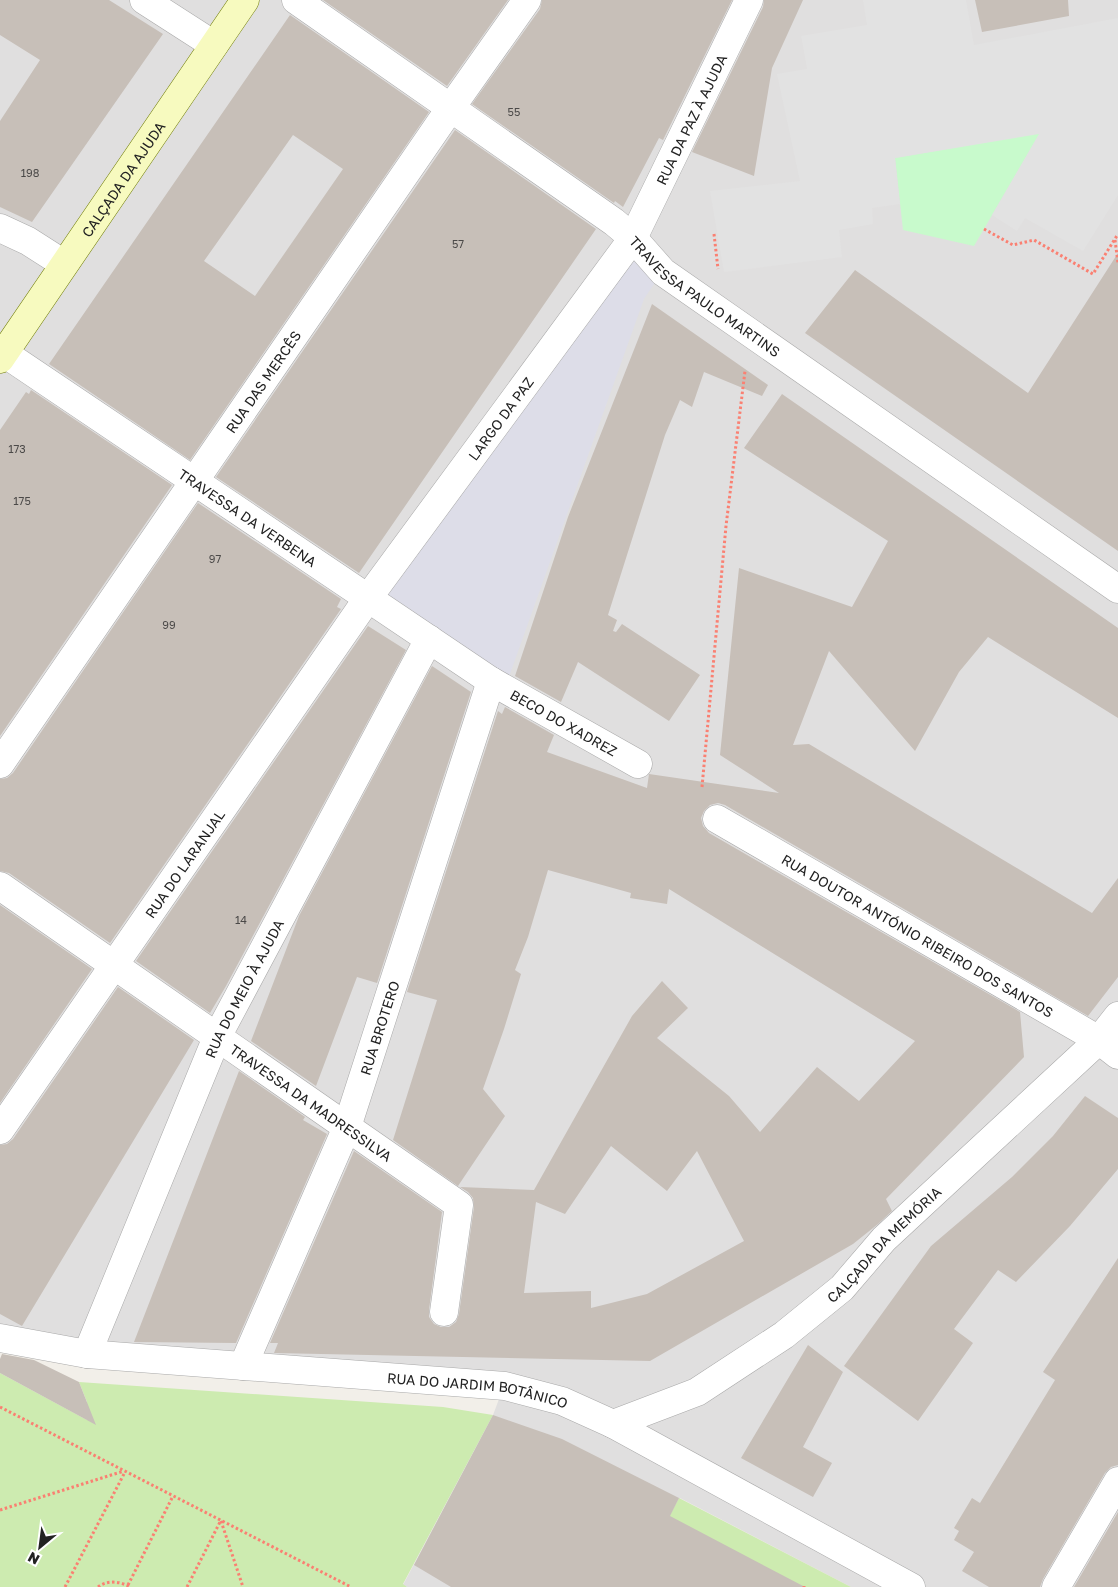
<svg xmlns="http://www.w3.org/2000/svg" width="1118" height="1587" font-family="'Golos Text',sans-serif">
<style>
.residential{fill:#e0dfdf}
.grass{fill:#cdebb0}
.park{fill:#c8facc}
.parking{fill:#e2e2e2}
.plaza{fill:#dddde8}
.building{fill:#c7bfb8;fill-rule:evenodd}
.lines{fill:none;stroke-linecap:round;stroke-linejoin:round}
.street-casing{stroke:#a9a9a9;stroke-width:29}
.secondary-casing{stroke:#707d05;stroke-width:29}
.path{stroke:#fa8072;stroke-width:3;stroke-dasharray:2.5 2.5;stroke-linecap:butt}
.street{stroke:#fff;stroke-width:28}
.secondary{stroke:#f7fabf;stroke-width:28}
.labels{text-anchor:middle;dominant-baseline:central;stroke-width:4;stroke-linejoin:round;paint-order:stroke}
.number-label{font-size:11px;fill:#4b4948}
.street-label{font-size:14px;fill:#222;stroke:#fff}
</style>
<rect width="100%" height="100%" fill="#f2efe9"/>
<path class="residential" d="M 0,0 L 1118,0 L 1118,1587 L 851,1587 L 680,1498 L 632,1587 L 407,1587 L 403,1585 L 493,1415 L 504,1386 L 0,1338 Z"/>
<path class="grass" d="M 0,1373 L 87,1420 L 87,1402 L 79,1382 L 443,1407 L 493,1415 L 403,1584 L 407,1587 L 0,1587 Z
M 679,1498 L 851,1587 L 632,1587 Z"/>
<path class="park" d="M 1040,133 L 974,246 L 903,230 L 895,158 Z"/>
<path class="parking" d="M 863,0 L 966,0 L 974,45 L 1118,18 L 1118,195 L 1083,251 L 1025,218 L 1017,231 L 992,215 L 1039,134 L 895,158 L 900,204 L 872,208 L 873,224 L 839,230 L 842,257 L 724,272 L 710,191 L 800,181 L 777,74 L 807,69 L 801,36 L 867,25 Z"/>
<path class="plaza" d="M 634,256 L 656,281 L 644,299 L 506,685 L 375,597 Z"/>
<path class="building" d="M 0,0 L 109,0 L 163,34 L 32,222 L 0,207 L 0,121 L 40,60 L 0,35 Z
M 323,0 L 508,0 L 447,86 Z
M 542,0 L 732,0 L 663,140 L 659,138 L 623,207 L 615,201 L 614,203 L 472,104 L 540,9 Z
M 764,0 L 803,0 L 772,68 L 754,176 L 692,152 L 763,7 Z
M 975,0 L 1068,0 L 1069,16 L 982,32 Z
M 290,15 L 429,112 L 190,460 L 49,364 ZM 293,135 L 343,169 L 255,296 L 204,261 Z
M 455,130 L 596,229 L 359,573 L 216,477 Z
M 1118,253 L 1118,551 L 805,333 L 855,270 L 1028,393 Z
M 652,304 L 768,385 L 762,396 L 704,372 L 692,407 L 680,400 L 665,435 L 608,615 L 617,620 L 613,631 L 616,632 L 622,624 L 700,675 L 669,721 L 578,662 L 561,702 L 515,676 L 568,517 Z
M 31,390 L 172,485 L 0,736 L 0,430 L 26,392 L 29,394 Z
M 782,394 L 1118,628 L 1118,718 L 988,637 L 959,672 L 915,751 L 829,651 L 793,745 L 809,744 L 1092,913 L 1118,878 L 1118,977 L 1088,1016 L 725,805 L 718,803 L 710,805 L 704,811 L 701,818 L 703,826 L 709,833 L 1020,1012 L 1024,1057 L 886,1199 L 892,1211 L 878,1224 L 853,1244 L 650,1361 L 274,1353 L 278,1343 L 270,1343 L 354,1151 L 442,1212 L 429,1310 L 429,1317 L 434,1324 L 441,1327 L 449,1327 L 456,1322 L 459,1314 L 474,1207 L 473,1198 L 468,1192 L 460,1187 L 534,1190 L 632,1016 L 662,981 L 688,1008 L 657,1038 L 729,1096 L 760,1132 L 817,1067 L 859,1101 L 915,1041 L 669,889 L 667,904 L 630,898 L 631,893 L 548,870 L 528,937 L 515,970 L 521,974 L 504,1029 L 483,1089 L 505,1116 L 458,1186 L 393,1140 L 437,1000 L 407,992 L 498,711 L 502,714 L 505,707 L 554,735 L 547,752 L 647,788 L 649,774 L 779,793 L 720,755 L 739,568 L 852,607 L 888,541 L 744,448 ZM 611,1146 L 667,1191 L 697,1151 L 744,1241 L 647,1294 L 591,1308 L 591,1291 L 524,1293 L 536,1202 L 565,1214 Z
M 198,503 L 341,599 L 337,607 L 341,609 L 110,943 L 9,873 L 0,871 L 0,779 L 7,778 L 13,773 Z
M 368,626 L 406,650 L 226,986 L 210,1013 L 136,961 Z
M 432,666 L 471,692 L 377,983 L 357,977 L 316,1086 L 251,1041 L 299,916 Z
M 0,905 L 92,969 L 0,1103 Z
M 118,987 L 194,1040 L 22,1326 L 0,1314 L 0,1145 L 7,1144 L 13,1139 Z
M 239,1071 L 305,1117 L 303,1120 L 327,1134 L 236,1343 L 134,1342 Z
M 1085,1096 L 1118,1118 L 1118,1169 L 1070,1226 L 1016,1282 L 998,1270 L 954,1329 L 973,1343 L 918,1421 L 844,1366 L 931,1246 L 1012,1177 L 1053,1136 Z
M 1118,1258 L 1118,1465 L 1111,1467 L 1105,1473 L 1043,1579 L 1040,1587 L 989,1587 L 962,1571 L 974,1552 L 954,1540 L 959,1531 L 954,1528 L 972,1498 L 980,1503 L 1055,1380 L 1043,1372 Z
M 808,1345 L 843,1372 L 803,1447 L 832,1463 L 813,1497 L 741,1458 Z
M 2,1354 L 34,1360 L 79,1382 L 96,1425 L 0,1373 L 0,1359 Z
M 493,1415 L 562,1439 L 679,1498 L 670,1516 L 805,1587 L 451,1587 L 414,1565 Z
M 1118,1512 L 1118,1587 L 1074,1587 Z"/>
<g class="lines">
<defs>
<g id="street">
<path d="M 144,0 L 214,45"/>
<path id="s1" d="M 296,0 L 614,222 L 633,238 L 663,272 L 1118,589"/>
<path d="M 0,228 L 28,241 L 64,264"/>
<path id="s2" d="M 4,353 L 491,681 L 638,764"/>
<path id="s3" d="M 0,764 L 445,116 L 527,0"/>
<path id="s4" d="M 717,819 L 1099,1040 L 1118,1055"/>
<path id="s5" d="M 0,886 L 459,1205 L 444,1312"/>
<path id="s6" d="M 0,1130 L 368,598 L 633,238 L 749,0"/>
<path id="s7" d="M 0,1338 L 87,1354 L 505,1386 L 562,1401 L 613,1424 L 911,1587"/>
<path id="s8" d="M 87,1354 L 217,1037 L 429,639"/>
<path id="s9" d="M 243,1366 L 347,1127 L 491,681"/>
<path id="s10" d="M 613,1424 L 697,1392 L 784,1335 L 842,1288 L 884,1239 L 1099,1040 L 1118,1016"/>
<path d="M 1056,1587 L 1118,1481"/>
</g>
<g id="secondary">
<path id="s11" d="M 0,359 L 245,0"/>
</g>
</defs>
<use href="#street" class="street-casing"/>
<use href="#secondary" class="secondary-casing"/>
<path class="path" d="M 984,229 L 1013,245 L 1034,240 L 1093,274 L 1118,234
M 714,234 L 718,269
M 1115,240 L 1118,263
M 702,787 L 726,526 L 745,371
M 0,1407 L 351,1587
M 0,1510 L 124,1471
M 221,1521 L 243,1587
M 128,1585 L 173,1496
M 65,1587 L 125,1472
M 98,1587 C 107,1580 120,1581 130,1587
M 187,1587 L 221,1520
M 804,1587 L 804,1586"/>
<use href="#street" class="street"/>
<use href="#secondary" class="secondary"/>
</g>
<g class="labels">
<g class="number-label">
<text x="514" y="111">55</text>
<text x="30" y="172">198</text>
<text x="458" y="243">57</text>
<text x="17" y="448">173</text>
<text x="22" y="500">175</text>
<text x="215" y="558">97</text>
<text x="169" y="624">99</text>
<text x="241" y="919">14</text>
</g>
<g class="street-label">
<text stroke="none"><textPath href="#s6" startOffset="1226">RUA DA PAZ À AJUDA</textPath></text>
<text stroke="none"><textPath href="#s11" startOffset="218">CALÇADA DA AJUDA</textPath></text>
<text stroke="none"><textPath href="#s1" startOffset="506">TRAVESSA PAULO MARTINS</textPath></text>
<text stroke="none"><textPath href="#s3" startOffset="464">RUA DAS MERCÊS</textPath></text>
<text stroke="none"><textPath href="#s6" startOffset="870">LARGO DA PAZ</textPath></text>
<text stroke="none"><textPath href="#s2" startOffset="294">TRAVESSA DA VERBENA</textPath></text>
<text stroke="none"><textPath href="#s2" startOffset="671">BECO DO XADREZ</textPath></text>
<text stroke="none"><textPath href="#s6" startOffset="324">RUA DO LARANJAL</textPath></text>
<text stroke="none"><textPath href="#s4" startOffset="232">RUA DOUTOR ANTÓNIO RIBEIRO DOS SANTOS</textPath></text>
<text stroke="none"><textPath href="#s8" startOffset="398">RUA DO MEIO À AJUDA</textPath></text>
<text stroke="none"><textPath href="#s9" startOffset="365">RUA BROTERO</textPath></text>
<text stroke="none"><textPath href="#s5" startOffset="379">TRAVESSA DA MADRESSILVA</textPath></text>
<text stroke="none"><textPath href="#s10" startOffset="329">CALÇADA DA MEMÓRIA</textPath></text>
<text stroke="none"><textPath href="#s7" startOffset="481">RUA DO JARDIM BOTÂNICO</textPath></text>
</g>
</g>
<g transform="translate(40 1547) rotate(209)" stroke="#ffffff" stroke-width="4" paint-order="stroke">
<path d="M0-4L9 19L0 12L-9 19Z" fill="#222222"/>
<text y="-8" font-size="14" font-weight="bold" text-anchor="middle" fill="#222222">N</text>
</g>
</svg>
